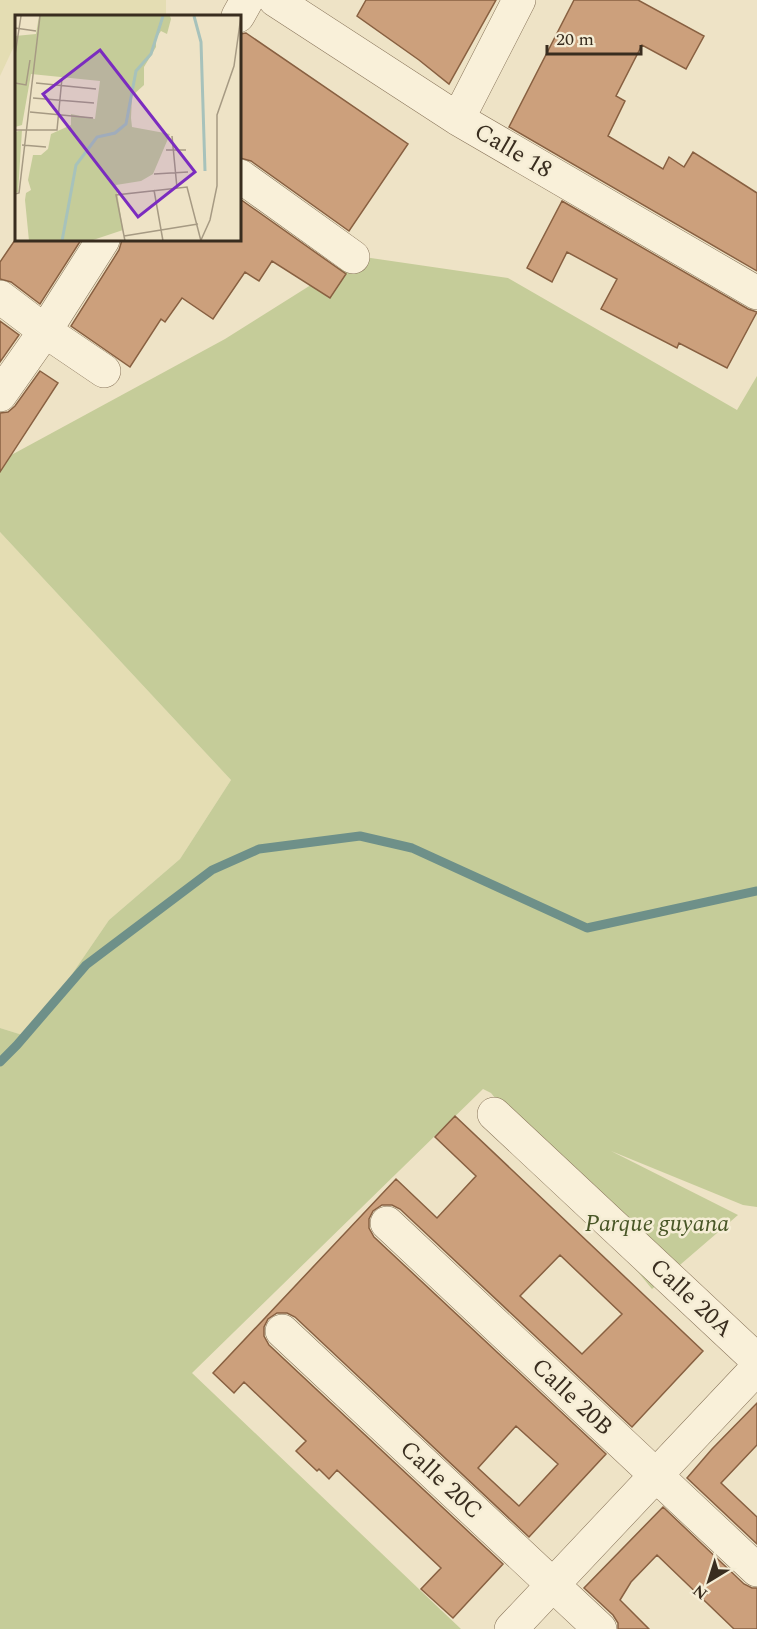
<svg xmlns="http://www.w3.org/2000/svg" width="757" height="1629" font-family="Spectral,serif">
<style>
.farmland{fill:#e4ddb3}
.green{fill:#c5cc99}
.lines{fill:none;stroke-linecap:round;stroke-linejoin:round}
.stream{stroke:#6e9089;stroke-width:9}
.building{fill:#cca07c;stroke:#886041;stroke-width:1.5;fill-rule:evenodd}
.minor-casing{stroke:#89755b;stroke-width:34}
.minor{stroke:#f9f0d9;stroke-width:33}
.labels{text-anchor:middle;dominant-baseline:central;stroke-width:5;stroke-linejoin:round;paint-order:stroke}
.street-label{font-size:24px;fill:#392d1f;stroke:#f5edd5}
.park-label{font-size:24px;font-style:italic;fill:#485626;stroke:#f5edd5}
.inset-river{fill:none;stroke:#a7c2bb;stroke-width:3}
.inset-road{fill:none;stroke:#a69a83;stroke-width:1.5}
.view{fill:#7b2cbf;fill-opacity:0.15;stroke:#7b2cbf;stroke-width:3}
.inset-edge{fill:none;stroke:#392d1f;stroke-width:3}
</style>
<rect width="100%" height="100%" fill="#eee3c6"/>
<path class="farmland" d="M 0,0 L 166,0 L 166,16 L 16,16 L 16,42 L 0,76 Z
M 0,532 L 231,780 L 180,859 L 109,920 L 29,1037 L 0,1028 Z"/>
<path class="green" d="M 357,256 L 508,278 L 737,410 L 757,376 L 757,1207 L 743,1205 L 611,1151 L 738,1215 L 652,1289 L 491,1093 L 483,1089 L 192,1373 L 461,1629 L 0,1629 L 0,1028 L 29,1037 L 109,920 L 180,859 L 231,780 L 0,532 L 0,460 L 15,453 L 225,339 Z"/>
<g class="lines">
<path class="stream" d="M 0,1062 L 17,1045 L 86,965 L 212,870 L 259,849 L 360,836 L 412,848 L 587,928 L 757,891"/>
</g>
<path class="building" d="M 366,0 L 496,0 L 449,84 L 419,60 L 357,16 Z
M 574,0 L 638,0 L 704,36 L 686,69 L 642,45 L 616,96 L 625,101 L 608,136 L 663,169 L 669,157 L 684,167 L 693,152 L 757,193 L 757,271 L 509,127 Z
M 246,33 L 408,144 L 349,231 L 251,161 L 240,158 L 240,34 Z
M 240,199 L 346,274 L 330,298 L 272,261 L 259,281 L 245,272 L 213,319 L 182,298 L 165,322 L 161,319 L 130,367 L 71,326 L 119,250 L 122,240 L 240,240 Z
M 562,201 L 748,309 L 757,312 L 727,368 L 679,343 L 677,348 L 601,309 L 617,279 L 567,252 L 552,282 L 527,268 Z
M 15,240 L 81,240 L 40,304 L 11,282 L 0,279 L 0,262 Z
M 0,321 L 19,335 L 0,362 Z
M 40,371 L 58,383 L 0,472 L 0,413 L 8,412 L 15,406 Z
M 455,1116 L 703,1351 L 632,1427 L 400,1209 L 392,1205 L 382,1205 L 373,1211 L 369,1219 L 369,1228 L 374,1237 L 606,1454 L 529,1537 L 295,1317 L 287,1313 L 277,1313 L 268,1319 L 264,1327 L 264,1336 L 269,1345 L 503,1564 L 453,1618 L 421,1589 L 441,1568 L 337,1470 L 329,1479 L 319,1469 L 317,1471 L 296,1451 L 306,1441 L 244,1382 L 234,1393 L 213,1373 L 396,1179 L 437,1218 L 476,1176 L 435,1137 ZM 560,1255 L 622,1314 L 582,1354 L 520,1296 ZM 516,1426 L 558,1464 L 519,1506 L 478,1468 Z
M 757,1403 L 757,1445 L 721,1483 L 757,1517 L 757,1544 L 687,1478 L 712,1449 Z
M 663,1507 L 744,1584 L 752,1588 L 757,1588 L 757,1629 L 734,1629 L 657,1555 L 631,1582 L 620,1600 L 649,1629 L 618,1629 L 618,1623 L 613,1615 L 584,1588 Z"/>
<g class="lines">
<defs>
<path id="minor" d="M 275,0 L 458,119 L 757,293
M 238,16 L 247,0
M 458,119 L 519,0
M 240,176 L 353,257
M 0,297 L 45,331 L 104,371
M 0,395 L 45,331 L 103,240
M 494,1114 L 757,1360
M 387,1223 L 757,1570
M 282,1331 L 600,1629
M 511,1629 L 757,1368"/>
</defs>
<use href="#minor" class="minor-casing"/>
<use href="#minor" class="minor"/>
</g>
<g class="labels">
<g class="street-label">
<text transform="translate(513 151) rotate(30)">Calle 18</text>
<text transform="translate(691 1298) rotate(43)">Calle 20A</text>
<text transform="translate(572 1397) rotate(43)">Calle 20B</text>
<text transform="translate(441 1480) rotate(43)">Calle 20C</text>
</g>
<g class="park-label">
<text x="657" y="1224">Parque guyana</text>
</g>
</g>
<g transform="translate(15 15)">
<rect width="226" height="226" fill="#eee3c6"/>
<path d="M 24,1 L 155,1 L 156,4 L 152,19 L 146,16 L 141,23 L 141,32 L 129,52 L 129,70 L 117,81 L 116,103 L 117,112 L 155,119 L 138,159 L 126,166 L 101,170 L 108,215 L 75,226 L 14,226 L 10,185 L 11,178 L 16,175 L 13,165 L 18,140 L 26,140 L 33,134 L 36,119 L 56,110 L 56,99 L 80,104 L 85,66 L 16,59 L 7,110 L 0,112 L 0,21 L 21,19 ZM 7,115 L 3,177 L 0,178 L 0,117 Z" fill="#c5cc99"/>
<path class="inset-river" d="M 179,1 L 186,27 L 190,156M 47,226 L 61,150 L 82,122 L 100,118 L 111,109 L 121,56 L 136,39 L 148,1"/>
<path class="inset-road" d="M 0,13 L 21,16M 0,40 L 6,1M 0,68 L 11,70 L 15,45M 21,68 L 81,74M 18,83 L 79,88M 15,97 L 78,103M 0,115 L 42,115 L 47,63M 157,121 L 162,173M 7,130 L 31,132M 151,135 L 171,135M 139,159 L 173,157M 139,175 L 148,226M 0,179 L 4,178 L 25,1M 109,221 L 183,209M 186,225 L 195,205 L 202,171 L 202,100 L 219,51 L 226,1M 110,226 L 101,180 L 172,172 L 186,226"/>
<path class="view" d="M 85,35 L 180,157 L 123,202 L 28,79 Z"/>
<rect width="226" height="226" class="inset-edge"/>
</g>
<g transform="translate(709 1581) rotate(218)" stroke="#f5edd5" stroke-width="4.5" paint-order="stroke">
<path d="M0-4.5L10 22L0 15L-10 22Z" fill="#392d1f"/>
<text y="-9" font-size="16" font-weight="bold" text-anchor="middle" fill="#392d1f">N</text>
</g>
<path d="M547 45v9h94v-9" fill="none" stroke="#392d1f" stroke-width="3"/>
<text x="556" y="45" font-size="18" fill="#392d1f" stroke="#f5edd5" stroke-width="4.5" paint-order="stroke">20 m</text>
</svg>
